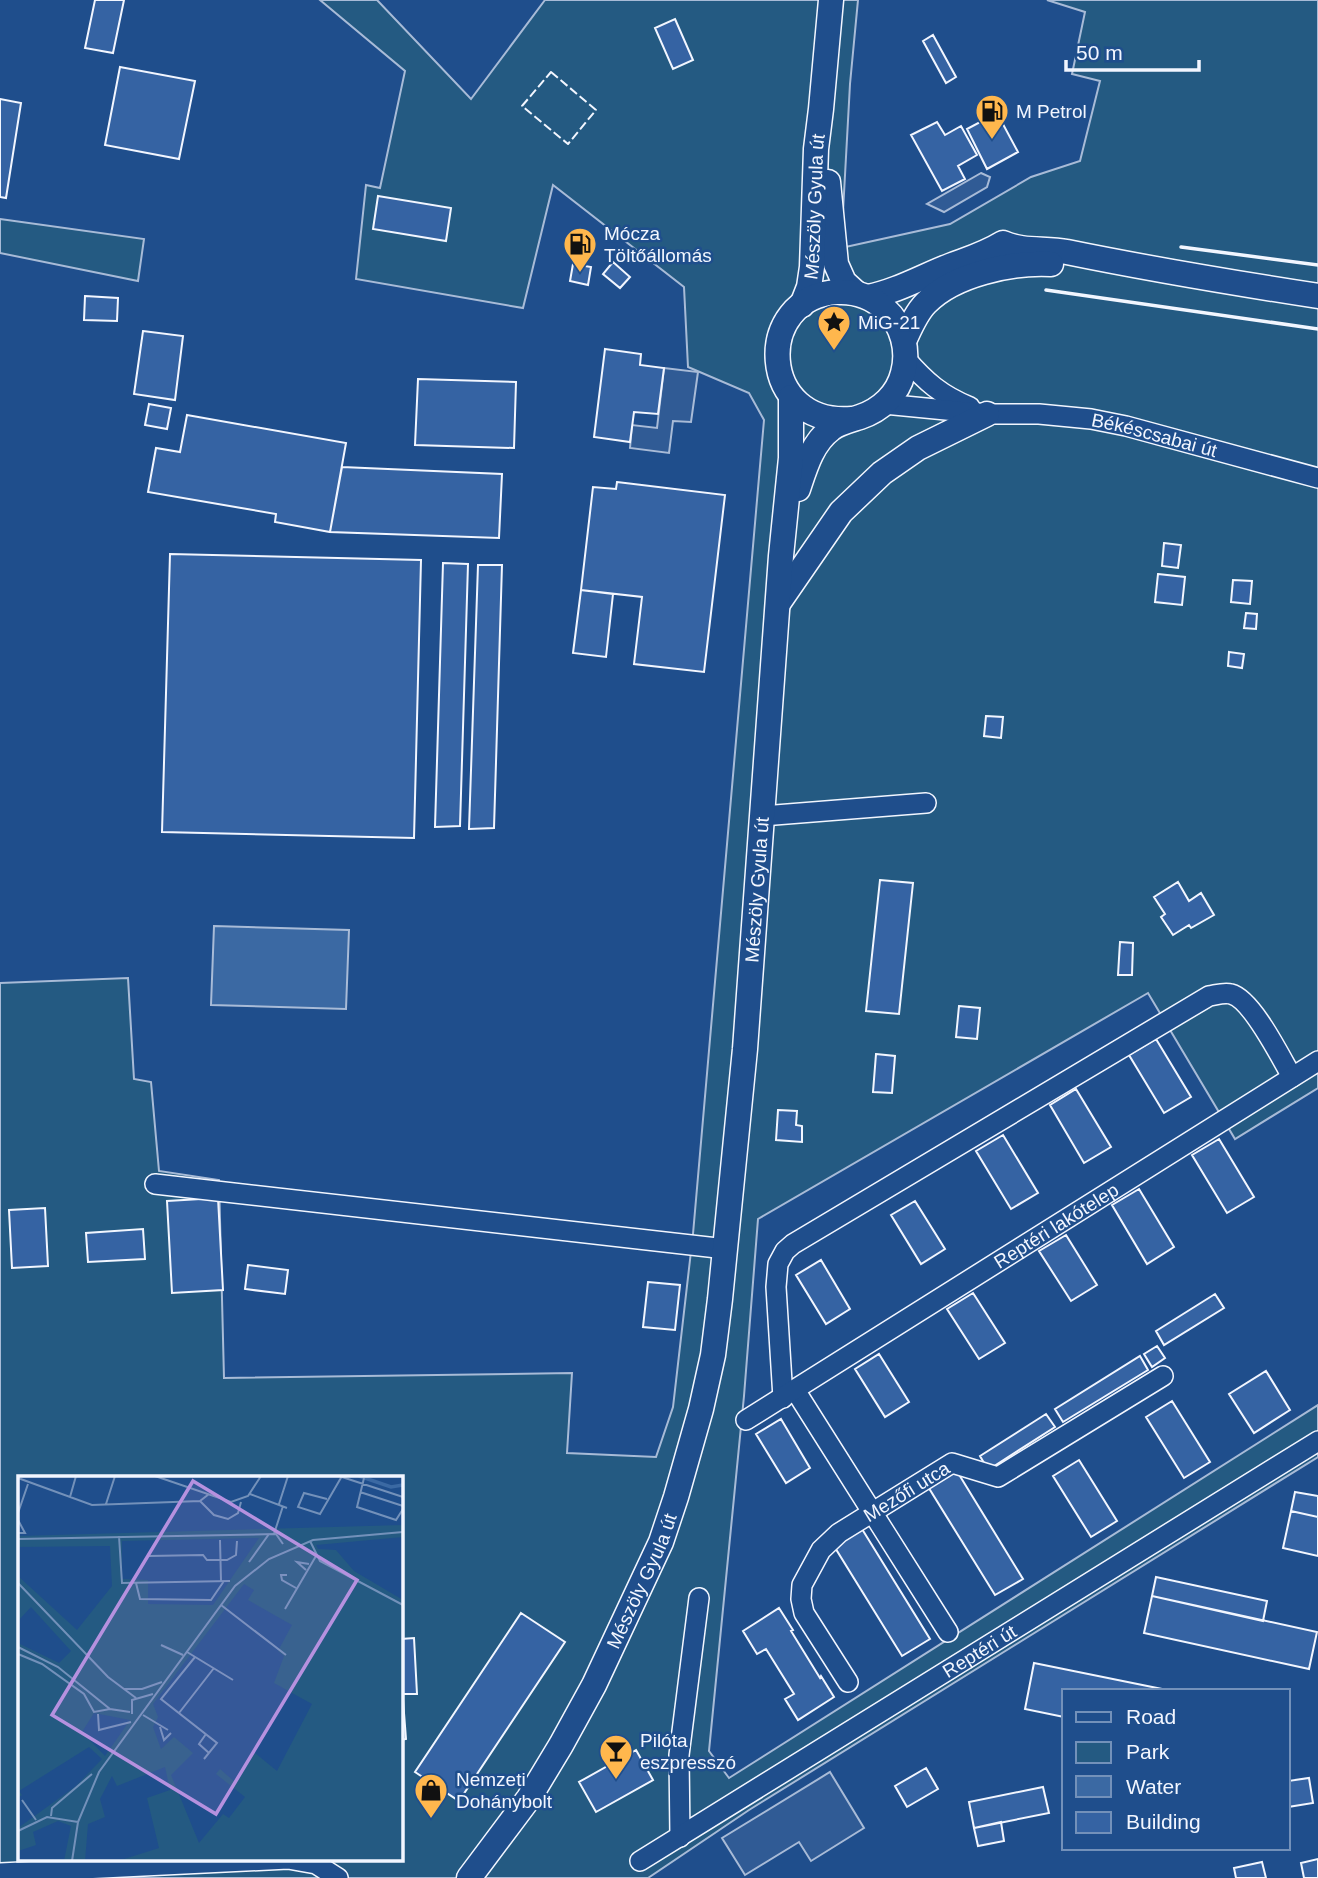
<svg xmlns="http://www.w3.org/2000/svg" width="1318" height="1878" font-family="Arial,sans-serif">
<style>
.green{fill:#245a82;stroke:#a8bbd7;stroke-width:2;fill-rule:evenodd}
.parking{fill:#305b95;stroke:#a8bbd7;stroke-width:2}
.water{fill:#3b69a3;stroke:#a8bbd7;stroke-width:2}
.building{fill:#3563a3;stroke:#f2f6ff;stroke-width:2}
.lines{fill:none;stroke-linecap:round;stroke-linejoin:round}
.minor-casing{stroke:#f2f6ff;stroke-width:22}
.major-casing{stroke:#f2f6ff;stroke-width:27}
.minor{stroke:#1f4e8c;stroke-width:19}
.major{stroke:#1f4e8c;stroke-width:24}
.fence{stroke:#f2f6ff;stroke-width:2;stroke-dasharray:9 3.5;stroke-linecap:butt}
.wall{stroke:#f2f6ff;stroke-width:3.5}
.labels{text-anchor:middle;dominant-baseline:central;stroke-width:5;stroke-linejoin:round;paint-order:stroke}
.poi-label{font-size:19px;fill:#f2f6ff;stroke:#1f4e8c;text-anchor:start}
.street-label{font-size:19px;fill:#f2f6ff;stroke:#1f4e8c}
.inset-river{fill:none;stroke:#3b69a3;stroke-width:3.5}
.inset-road{fill:none;stroke:#7391ba;stroke-width:2}
.view{fill:#b691df;fill-opacity:0.15;stroke:#b691df;stroke-width:3.5}
.inset-edge{fill:none;stroke:#f2f6ff;stroke-width:3.5}
</style>
<rect width="100%" height="100%" fill="#1f4e8c"/>
<path class="green" d="M 320,0 L 377,0 L 471,99 L 545,0 L 858,0 L 850,84 L 841,248 L 950,224 L 1031,177 L 1080,161 L 1100,81 L 1072,74 L 1085,12 L 1047,0 L 1318,0 L 1318,1088 L 1235,1139 L 1148,993 L 758,1219 L 744,1396 L 709,1751 L 729,1778 L 1318,1405 L 1318,1457 L 749,1810 L 648,1878 L 0,1878 L 0,983 L 128,978 L 134,1079 L 151,1082 L 159,1171 L 219,1180 L 224,1378 L 572,1373 L 567,1453 L 656,1457 L 673,1407 L 693,1234 L 764,420 L 749,393 L 688,367 L 684,287 L 553,185 L 523,308 L 356,279 L 366,185 L 380,188 L 405,71 ZM 19,1477 L 401,1477 L 401,1859 L 19,1859 Z
M 0,219 L 144,239 L 138,281 L 0,253 Z"/>
<path class="parking" d="M 981,173 L 990,177 L 987,187 L 944,212 L 927,204 Z
M 664,368 L 698,372 L 691,422 L 673,421 L 669,453 L 630,448 L 632,425 L 657,428 Z
M 830,1772 L 864,1828 L 811,1861 L 799,1842 L 745,1875 L 722,1838 Z"/>
<path class="water" d="M 214,926 L 349,930 L 346,1009 L 211,1005 Z"/>
<path class="building" d="M 95,0 L 124,0 L 113,53 L 85,48 Z
M 675,19 L 693,60 L 673,69 L 655,28 Z
M 933,35 L 956,77 L 946,83 L 923,41 Z
M 120,67 L 195,81 L 179,159 L 105,145 Z
M 0,99 L 21,103 L 6,198 L 0,197 Z
M 997,113 L 1018,152 L 987,169 L 967,129 Z
M 937,122 L 945,135 L 961,126 L 977,155 L 958,166 L 965,179 L 942,191 L 911,135 Z
M 378,196 L 451,208 L 446,241 L 373,229 Z
M 613,262 L 630,277 L 620,288 L 603,274 Z
M 573,264 L 591,267 L 588,285 L 570,281 Z
M 85,296 L 118,298 L 117,321 L 84,320 Z
M 143,331 L 183,336 L 175,400 L 134,394 Z
M 605,349 L 641,354 L 640,365 L 664,368 L 658,414 L 634,412 L 630,442 L 594,437 Z
M 418,379 L 516,382 L 514,448 L 415,445 Z
M 149,404 L 171,408 L 167,429 L 145,425 Z
M 187,415 L 346,443 L 330,532 L 275,522 L 276,514 L 148,492 L 156,448 L 180,452 Z
M 342,467 L 502,474 L 499,538 L 330,532 Z
M 617,482 L 725,495 L 704,672 L 634,664 L 642,597 L 581,590 L 593,487 L 616,489 Z
M 1164,543 L 1181,545 L 1178,568 L 1162,566 Z
M 170,554 L 421,560 L 414,838 L 162,832 Z
M 443,563 L 468,564 L 460,826 L 435,827 Z
M 478,565 L 502,565 L 494,828 L 469,829 Z
M 1158,574 L 1185,577 L 1182,605 L 1155,602 Z
M 1233,580 L 1252,581 L 1250,604 L 1231,602 Z
M 581,590 L 613,594 L 606,657 L 573,653 Z
M 1246,613 L 1257,614 L 1256,629 L 1244,628 Z
M 1229,652 L 1244,654 L 1242,668 L 1228,666 Z
M 986,716 L 1003,717 L 1001,738 L 984,736 Z
M 880,880 L 913,883 L 899,1014 L 866,1011 Z
M 1178,882 L 1189,901 L 1201,893 L 1214,915 L 1191,928 L 1189,925 L 1173,935 L 1161,917 L 1165,914 L 1154,897 Z
M 1120,942 L 1133,943 L 1132,975 L 1118,975 Z
M 959,1006 L 980,1008 L 977,1039 L 956,1037 Z
M 1156,1039 L 1191,1097 L 1164,1113 L 1129,1055 Z
M 876,1054 L 895,1056 L 892,1093 L 873,1092 Z
M 1076,1089 L 1111,1147 L 1084,1163 L 1050,1105 Z
M 778,1110 L 797,1111 L 796,1125 L 802,1126 L 802,1142 L 776,1140 Z
M 1003,1135 L 1038,1193 L 1011,1209 L 976,1151 Z
M 1219,1139 L 1254,1197 L 1227,1213 L 1192,1155 Z
M 1139,1189 L 1174,1247 L 1147,1264 L 1112,1205 Z
M 218,1198 L 223,1290 L 172,1293 L 167,1201 Z
M 915,1201 L 945,1249 L 921,1264 L 891,1215 Z
M 45,1208 L 48,1266 L 12,1268 L 9,1210 Z
M 143,1229 L 145,1259 L 88,1262 L 86,1233 Z
M 1066,1235 L 1097,1285 L 1071,1301 L 1039,1251 Z
M 821,1260 L 850,1309 L 826,1324 L 796,1275 Z
M 248,1265 L 288,1270 L 285,1294 L 245,1289 Z
M 648,1282 L 680,1285 L 675,1330 L 643,1327 Z
M 973,1293 L 1005,1343 L 979,1359 L 947,1309 Z
M 1215,1294 L 1224,1308 L 1164,1345 L 1156,1331 Z
M 1157,1346 L 1165,1358 L 1152,1367 L 1144,1354 Z
M 879,1354 L 909,1402 L 885,1417 L 855,1369 Z
M 1140,1356 L 1148,1370 L 1063,1422 L 1055,1409 Z
M 1266,1371 L 1290,1410 L 1254,1433 L 1229,1394 Z
M 1172,1401 L 1210,1462 L 1184,1478 L 1146,1417 Z
M 1046,1414 L 1055,1427 L 988,1470 L 980,1456 Z
M 781,1419 L 810,1468 L 786,1483 L 756,1434 Z
M 1079,1460 L 1117,1521 L 1091,1537 L 1053,1476 Z
M 955,1468 L 1023,1579 L 995,1595 L 927,1485 Z
M 1295,1492 L 1318,1496 L 1318,1517 L 1291,1511 Z
M 1291,1511 L 1318,1517 L 1318,1556 L 1283,1548 Z
M 862,1529 L 930,1639 L 902,1656 L 834,1546 Z
M 1156,1577 L 1267,1601 L 1263,1621 L 1152,1596 Z
M 1152,1596 L 1317,1632 L 1309,1669 L 1144,1633 Z
M 779,1608 L 793,1630 L 791,1631 L 820,1678 L 821,1676 L 834,1697 L 798,1720 L 785,1699 L 794,1694 L 766,1649 L 757,1654 L 743,1631 Z
M 521,1613 L 565,1642 L 459,1801 L 415,1772 Z
M 414,1638 L 417,1694 L 401,1694 L 401,1639 Z
M 1034,1663 L 1172,1691 L 1064,1691 L 1064,1717 L 1025,1709 Z
M 401,1700 L 403,1700 L 406,1739 L 401,1740 Z
M 636,1750 L 653,1780 L 596,1812 L 579,1782 Z
M 926,1768 L 938,1789 L 907,1807 L 895,1786 Z
M 1309,1778 L 1313,1803 L 1288,1807 L 1288,1781 Z
M 1043,1787 L 1049,1813 L 974,1828 L 969,1802 Z
M 1001,1822 L 1004,1841 L 978,1846 L 974,1828 Z
M 1318,1859 L 1318,1878 L 1304,1878 L 1301,1863 Z
M 1262,1862 L 1266,1878 L 1236,1878 L 1234,1868 Z"/>
<g class="lines">
<defs>
<g id="minor">
<path d="M 906,359 C 926,382 941,395 970,407"/>
<path id="s1" d="M 884,404 L 987,414 L 1039,414 L 1091,419 L 1126,426 L 1318,478"/>
<path d="M 762,816 L 926,803"/>
<path d="M 155,1184 L 726,1249"/>
<path d="M 795,1390 L 948,1632"/>
<path d="M 783,1398 L 776,1287 L 778,1264 L 785,1251 L 793,1244 L 1209,996 C 1216,995 1224,992 1231,994 C 1252,999 1281,1058 1292,1077"/>
<path id="s2" d="M 746,1420 L 1318,1061"/>
<path id="s3" d="M 848,1682 L 804,1613 L 801,1599 L 802,1585 L 821,1550 L 839,1533 L 952,1463 L 998,1477 L 1163,1376"/>
<path d="M 680,1837 L 679,1755 L 699,1598"/>
<path id="s4" d="M 640,1861 L 1318,1441"/>
<path d="M 0,1873 L 288,1859 L 316,1864 L 338,1878"/>
</g>
<g id="major">
<path d="M 828,182 L 836,264 L 844,282 L 856,293"/>
<path d="M 868,297 C 898,291 923,276 952,265 C 971,258 985,254 1003,243 C 1023,252 1045,248 1067,252 C 1150,269 1234,283 1318,296"/>
<path id="s5" d="M 802,305 L 809,287 L 812,267 L 816,149 L 821,109 L 831,0"/>
<path d="M 904,341 C 910,328 916,313 926,303 C 954,274 1012,262 1051,264"/>
<path d="M 798,489 C 805,468 812,443 831,429 C 838,423 851,420 860,417 C 881,410 898,394 903,373 C 909,351 903,325 885,309 C 872,297 855,291 837,292 C 753,297 758,427 852,419"/>
<path d="M 779,602 L 841,512 L 882,473 L 918,448 L 987,414"/>
<path id="s6" d="M 469,1878 L 529,1798 L 561,1745 L 594,1685 L 661,1542 L 676,1497 L 701,1409 L 713,1355 L 720,1299 L 745,1049 L 781,556 L 791,458 L 791,397"/>
</g>
</defs>
<use href="#minor" class="minor-casing"/>
<use href="#major" class="major-casing"/>
<use href="#minor" class="minor"/>
<use href="#major" class="major"/>
<path class="fence" d="M 551,72 L 596,110 L 568,144 L 522,106 Z"/>
<path class="wall" d="M 1181,247 L 1318,265
M 1046,290 L 1318,329"/>
</g>
<defs>
<symbol id="fuel-pin" viewBox="-11 -11 22 30"><path d="M0 17L-7.5 6A9.5 9.5 0 1 1 7.5 6Z" fill="#ffb74d" stroke="#1f4e8c"/><path d="M-5.5-6h7V0h2V4h1.3V-2.5L3-4.5l.8-.8L6-3V5H2.5V1h-1V6h-7ZM-4.2-4.7v3.2H.2V-4.7Z" fill="#111"/></symbol>
<symbol id="sight-pin" viewBox="-11 -11 22 30"><path d="M0 17L-7.5 6A9.5 9.5 0 1 1 7.5 6Z" fill="#ffb74d" stroke="#1f4e8c"/><path d="M0-6L1.8-2.2L6-1.7L2.9 1.2L3.7 5.4L0 3.3L-3.7 5.4L-2.9 1.2L-6-1.7L-1.8-2.2Z" fill="#111"/></symbol>
<symbol id="bar-pin" viewBox="-11 -11 22 30"><path d="M0 17L-7.5 6A9.5 9.5 0 1 1 7.5 6Z" fill="#ffb74d" stroke="#1f4e8c"/><path d="M-6-5H6L.8 .8V4.5H3.5V6h-7V4.5H-.8V.8Z" fill="#111"/></symbol>
<symbol id="shop-pin" viewBox="-11 -11 22 30"><path d="M0 17L-7.5 6A9.5 9.5 0 1 1 7.5 6Z" fill="#ffb74d" stroke="#1f4e8c"/><path d="M-5-2.5h2.3a2.7 3.5 0 0 1 5.4 0H5L5.5 6h-11ZM-1.5-2.5h3a1.5 2.3 0 0 0-3 0Z" fill="#111"/></symbol>
</defs>
<g fill-rule="evenodd">
<use href="#fuel-pin" x="973" y="92" width="38" height="52"/>
<use href="#fuel-pin" x="561" y="225" width="38" height="52"/>
<use href="#sight-pin" x="815" y="303" width="38" height="52"/>
<use href="#bar-pin" x="597" y="1732" width="38" height="52"/>
<use href="#shop-pin" x="412" y="1771" width="38" height="52"/>
</g>
<g class="labels">
<g class="poi-label">
<text x="1016" y="111">M Petrol</text>
<text x="604" y="233">Mócza<tspan x="604" dy="22">Töltőállomás</tspan></text>
<text x="858" y="322">MiG-21</text>
<text x="640" y="1740">Pilóta<tspan x="640" dy="22">eszpresszó</tspan></text>
<text x="456" y="1779">Nemzeti<tspan x="456" dy="22">Dohánybolt</tspan></text>
</g>
<g class="street-label">
<text stroke="none"><textPath href="#s5" startOffset="100">Mészöly Gyula út</textPath></text>
<text stroke="none"><textPath href="#s1" startOffset="273">Békéscsabai út</textPath></text>
<text stroke="none"><textPath href="#s6" startOffset="1050">Mészöly Gyula út</textPath></text>
<text stroke="none"><textPath href="#s2" startOffset="366">Reptéri lakótelep</textPath></text>
<text stroke="none"><textPath href="#s3" startOffset="254">Mezőfi utca</textPath></text>
<text stroke="none"><textPath href="#s6" startOffset="345">Mészöly Gyula út</textPath></text>
<text stroke="none"><textPath href="#s4" startOffset="399">Reptéri út</textPath></text>
</g>
</g>
<g transform="translate(18 1476)">
<rect width="385" height="385" fill="#1f4e8c"/>
<path d="M 385,49 L 385,61 L 298,69 L 300,73 L 318,74 L 336,95 L 385,124 L 385,385 L 100,385 L 141,372 L 129,322 L 152,314 L 147,291 L 99,310 L 94,300 L 82,323 L 87,341 L 70,348 L 67,385 L 46,385 L 53,350 L 40,345 L 15,356 L 18,369 L 0,375 L 0,352 L 58,310 L 84,283 L 71,271 L 1,315 L 4,319 L 0,322 L 0,167 L 41,187 L 53,175 L 13,131 L 0,145 L 0,100 L 59,154 L 94,110 L 92,70 L 0,71 L 0,60 ZM 241,62 L 195,129 L 130,128 L 130,104 L 104,103 L 104,65 ZM 226,108 L 236,114 L 230,124 L 274,149 L 260,175 L 266,180 L 256,207 L 294,228 L 259,295 L 237,277 L 218,307 L 202,293 L 198,298 L 227,321 L 211,342 L 205,338 L 181,367 L 153,299 L 175,277 L 156,261 L 143,273 L 135,251 L 140,241 L 135,228 ZM 76,237 L 112,244 L 87,280 L 64,256 Z" fill="#245a82" fill-rule="evenodd"/>
<path class="inset-river" d="M 341,0 L 373,11 L 385,9"/>
<path class="inset-road" d="M 137,0 L 213,26 L 230,20 L 243,0M 324,1 L 385,21M 0,2 L 74,29 L 182,25 L 191,18M 346,2 L 339,31 L 378,44 L 385,33M 342,16 L 385,30M 232,18 L 269,32M 52,21 L 58,0M 309,23 L 286,17 L 280,31 L 302,38 L 324,0M 182,25 L 196,39 L 210,43 L 220,37 L 223,26M 88,28 L 97,0M 261,28 L 270,0M 0,37 L 10,8M 0,44 L 7,57 L 0,57M 256,58 L 265,30M 101,60 L 104,107 L 212,105M 0,63 L 258,58 L 265,68M 202,64 L 203,105M 292,65 L 302,85 L 385,129M 131,80 L 185,79 L 189,84 L 209,84 L 218,79 L 219,65M 231,86 L 251,58M 288,94 L 279,86 L 291,88M 269,99 L 263,99 L 264,104 L 278,112M 0,107 L 90,201 L 118,222M 118,107 L 122,123 L 193,124 L 206,105M 203,129 L 268,179M 267,133 L 298,80M 143,169 L 165,179M 0,171 L 40,191 L 92,233 L 112,236M 169,176 L 215,204M 0,178 L 24,188 L 66,218 L 76,236 L 92,233M 177,181 L 143,223 L 199,267 L 186,283M 106,213 L 124,213 L 144,206M 161,237 L 196,192M 80,238 L 81,254 L 113,246M 114,238 L 114,224 L 135,218M 125,239 L 150,254M 142,251 L 146,264 L 153,257M 188,258 L 181,268 L 191,277M 4,324 L 18,344M 33,340 L 34,332 L 74,298M 0,355 L 29,341 L 60,346M 54,385 L 60,346 L 81,296 L 217,110 L 251,83 L 295,64 L 385,56"/>
<path class="view" d="M 175,5 L 339,104 L 198,338 L 34,239 Z"/>
<rect width="385" height="385" class="inset-edge"/>
</g>
<rect x="1062" y="1689" width="228" height="161" fill="#1f4e8c" stroke="#7391ba" stroke-width="2"/>
<rect x="1076" y="1712" width="35" height="10" fill="#1f4e8c" stroke="#7391ba" stroke-width="2"/>
<text x="1126" y="1724" font-size="21" fill="#f2f6ff">Road</text>
<rect x="1076" y="1742" width="35" height="21" fill="#245a82" stroke="#7391ba" stroke-width="2"/>
<text x="1126" y="1759" font-size="21" fill="#f2f6ff">Park</text>
<rect x="1076" y="1776" width="35" height="21" fill="#3b69a3" stroke="#7391ba" stroke-width="2"/>
<text x="1126" y="1794" font-size="21" fill="#f2f6ff">Water</text>
<rect x="1076" y="1812" width="35" height="21" fill="#3563a3" stroke="#7391ba" stroke-width="2"/>
<text x="1126" y="1829" font-size="21" fill="#f2f6ff">Building</text>
<path d="M1066 60v10h133v-10" fill="none" stroke="#f2f6ff" stroke-width="3.5"/>
<text x="1076" y="60" font-size="21" fill="#f2f6ff" stroke="#1f4e8c" stroke-width="5" paint-order="stroke">50 m</text>
</svg>
